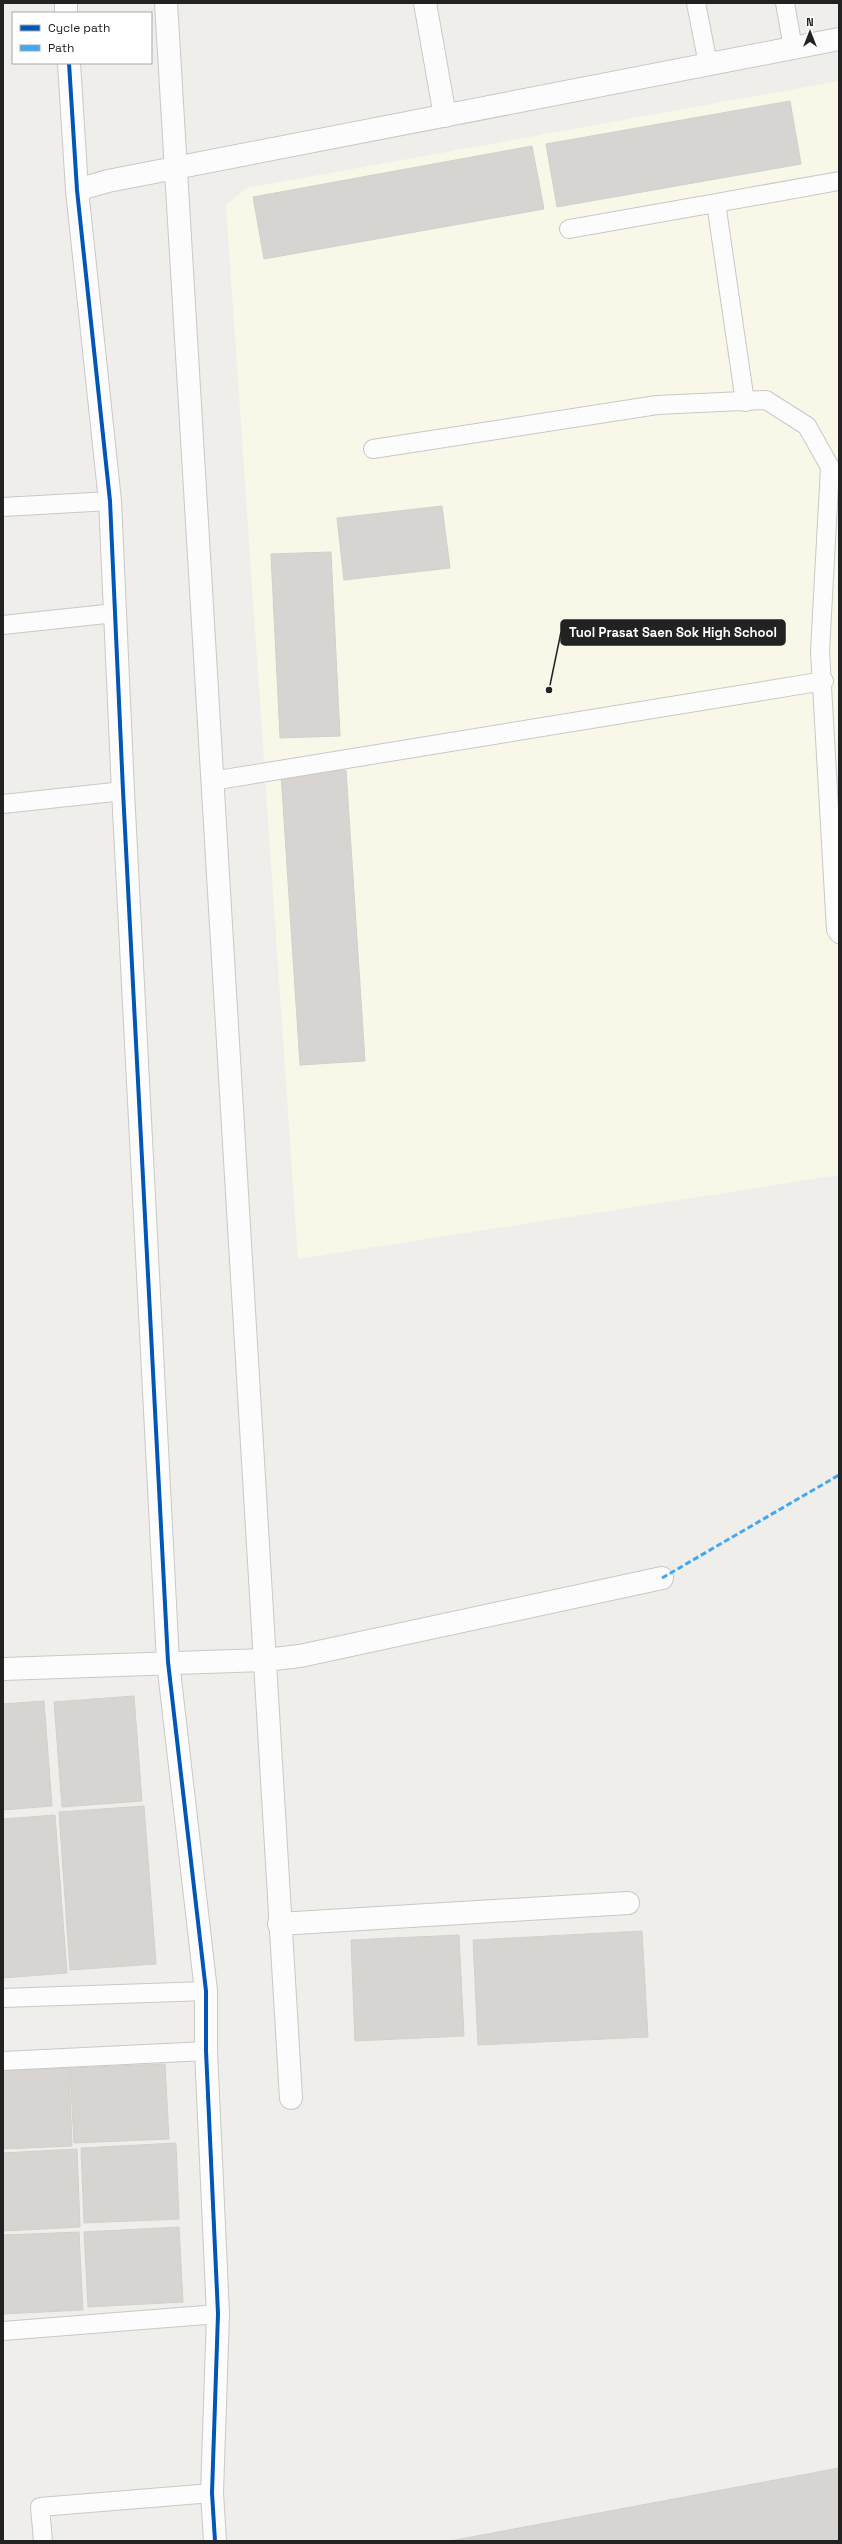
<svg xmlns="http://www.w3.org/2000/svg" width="842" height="2544" font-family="'Space Grotesk',sans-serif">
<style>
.education{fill:#f8f7e8}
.building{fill:#d7d4d2;stroke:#d3d0cc}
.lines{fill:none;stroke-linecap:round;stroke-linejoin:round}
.lane-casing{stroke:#c9c8c7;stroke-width:20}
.street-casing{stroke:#c9c8c7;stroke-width:24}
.lane{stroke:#fdfcfc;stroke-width:18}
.street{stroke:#fdfcfc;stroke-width:22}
.quiet{stroke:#3fa9f5;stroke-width:3;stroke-dasharray:6 3;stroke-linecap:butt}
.cycleway-casing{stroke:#fff;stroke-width:6}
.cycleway{stroke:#0057b8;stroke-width:4}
.leader{fill:none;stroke:#222;stroke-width:1.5}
.callout-dot{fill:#222;stroke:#fff;stroke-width:1.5}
.callout{fill:#222;stroke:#222;stroke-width:1.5}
.callout-label{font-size:13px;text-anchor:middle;font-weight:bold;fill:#fff}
</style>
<rect width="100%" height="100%" fill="#f0eeeb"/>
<path class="education" d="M 839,81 L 839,1175 L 298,1259 L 226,205 L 247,188 Z"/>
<path class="building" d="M 790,101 L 801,164 L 557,207 L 546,144 Z
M 532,146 L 544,209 L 264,259 L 253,197 Z
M 442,506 L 450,568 L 344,580 L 337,518 Z
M 331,552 L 340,736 L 280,738 L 271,554 Z
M 346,770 L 365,1061 L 300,1065 L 281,774 Z
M 134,1696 L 142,1801 L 62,1807 L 54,1702 Z
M 44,1701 L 52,1806 L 3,1810 L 3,1704 Z
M 144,1806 L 156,1964 L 70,1970 L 59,1812 Z
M 55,1815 L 67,1973 L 3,1978 L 3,1819 Z
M 642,1931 L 648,2037 L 478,2045 L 473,1940 Z
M 459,1935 L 464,2036 L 355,2041 L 351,1940 Z
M 165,2064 L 169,2139 L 74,2143 L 70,2068 Z
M 69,2068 L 72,2146 L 3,2149 L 3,2070 Z
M 176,2143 L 179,2219 L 84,2223 L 81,2148 Z
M 77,2149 L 80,2227 L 3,2231 L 3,2153 Z
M 179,2227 L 183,2302 L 88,2307 L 84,2232 Z
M 79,2232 L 83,2310 L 3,2314 L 3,2235 Z
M 839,2468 L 839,2541 L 450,2541 Z"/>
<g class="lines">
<defs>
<path id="lane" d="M 696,3 L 708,64
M 785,3 L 793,48
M 716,203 L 839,181
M 569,229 L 716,203 L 745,402
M 373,449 L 657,405 L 766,400 L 807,426 L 830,467 L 820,651 L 836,930 L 839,934
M 3,507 L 110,501
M 3,625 L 115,613
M 212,781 L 824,681
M 3,804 L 123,791
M 3,1998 L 206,1991
M 3,2061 L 206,2051
M 3,2331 L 218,2314
M 43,2541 L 40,2507 L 212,2493"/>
<path id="street" d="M 66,3 L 66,13
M 166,3 L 291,2098
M 425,3 L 445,116
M 69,63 L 77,190 L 110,501 L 123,791 L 168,1662 L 206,1991 L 206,2051 L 218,2314 L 212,2493 L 215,2541
M 77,190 L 108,181 L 839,39
M 3,1669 L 265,1660 L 300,1656 L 662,1578
M 279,1924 L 628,1903"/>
</defs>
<use href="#lane" class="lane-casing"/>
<use href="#street" class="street-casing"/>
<use href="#lane" class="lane"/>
<use href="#street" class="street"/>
<path class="quiet" d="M 662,1578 L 839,1475"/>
<defs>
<path id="cycleway" d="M 69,63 L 77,190 L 110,501 L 123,791 L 168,1662 L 206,1991 L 206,2051 L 218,2314 L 212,2493 L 215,2541"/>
</defs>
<use href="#cycleway" class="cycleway-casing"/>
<use href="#cycleway" class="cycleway"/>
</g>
<path class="leader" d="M549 690L561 632"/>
<circle class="callout-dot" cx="549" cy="690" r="4"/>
<rect class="callout" x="561" y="620" width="224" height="25" rx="4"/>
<g class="callout-label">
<text x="673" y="637">Tuol Prasat Saen Sok High School</text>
</g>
<rect width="842" height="2544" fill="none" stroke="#222222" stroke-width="8"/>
<rect x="12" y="12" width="140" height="52" fill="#ffffff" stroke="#a7a7a7"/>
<rect x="20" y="25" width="20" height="6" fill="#0057b8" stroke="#a7a7a7"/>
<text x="48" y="32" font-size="12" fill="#222222">Cycle path</text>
<rect x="20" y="45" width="20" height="6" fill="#3fa9f5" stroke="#a7a7a7"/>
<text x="48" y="52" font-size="12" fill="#222222">Path</text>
<g transform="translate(810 32)" stroke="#ffffff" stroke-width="3" paint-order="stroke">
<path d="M0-3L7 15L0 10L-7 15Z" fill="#222222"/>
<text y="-6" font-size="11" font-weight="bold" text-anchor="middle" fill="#222222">N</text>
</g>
</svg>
